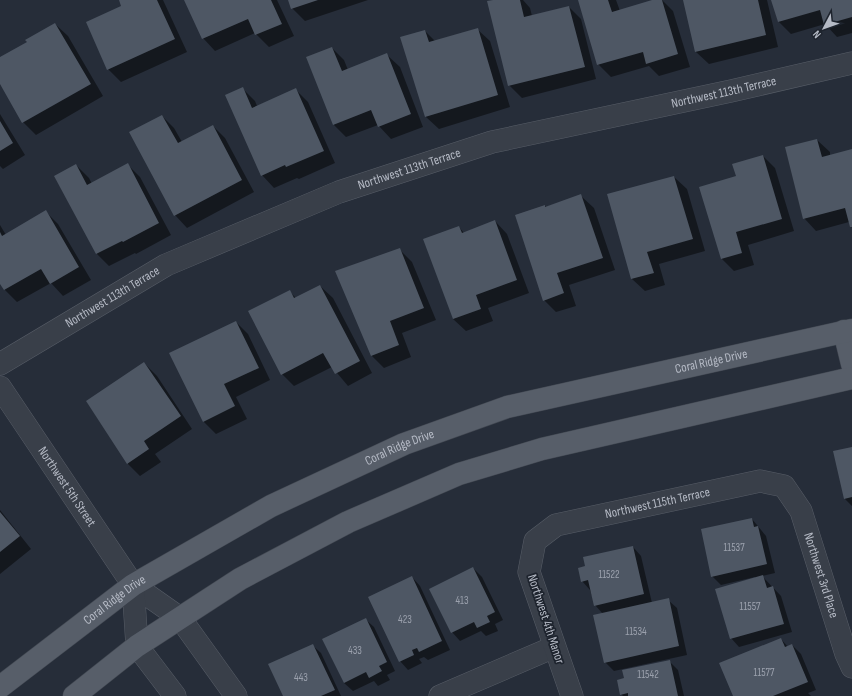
<svg xmlns="http://www.w3.org/2000/svg" width="852" height="696" font-family="'Sofia Sans Condensed',sans-serif">
<style>
.shadow{fill:#0007}
.building{fill:#4e5764}
.lines{fill:none;stroke-linecap:round;stroke-linejoin:round}
.minor-casing{stroke:#575d67;stroke-width:23}
.major-casing{stroke:#424852;stroke-width:23}
.minor{stroke:#393f49;stroke-width:22}
.major{stroke:#575e69;stroke-width:22}
.labels{text-anchor:middle;dominant-baseline:central;stroke-width:3.5;stroke-linejoin:round;paint-order:stroke}
.number-label{font-size:11px;fill:#9ba1ad}
.street-label{font-size:13px;fill:#b5bac5;stroke:#1e242e}
</style>
<rect width="100%" height="100%" fill="#262d39"/>
<path class="shadow" d="M 120,0 L 163,0 L 187,52 L 121,82 L 108,69 L 122,6 Z
M 185,0 L 277,0 L 294,36 L 269,47 L 255,33 L 215,51 L 203,38 Z
M 290,0 L 368,0 L 305,21 L 292,8 Z
M 498,0 L 523,0 L 530,8 L 532,16 L 569,7 L 581,19 L 596,79 L 522,98 L 509,85 Z
M 579,0 L 616,0 L 620,11 L 656,0 L 662,0 L 673,11 L 690,67 L 659,76 L 649,66 L 611,77 L 598,64 Z
M 684,0 L 767,0 L 778,47 L 709,64 L 696,52 Z
M 772,0 L 852,0 L 852,33 L 837,37 L 825,24 L 791,34 L 778,21 Z
M 55,24 L 68,36 L 103,96 L 36,135 L 23,122 L 0,82 L 0,58 L 28,42 Z
M 477,29 L 490,41 L 510,107 L 439,129 L 426,117 L 402,38 L 425,31 L 435,41 Z
M 332,48 L 344,60 L 348,70 L 387,55 L 400,67 L 423,127 L 391,139 L 378,125 L 346,137 L 334,125 L 307,58 Z
M 243,89 L 255,101 L 257,106 L 296,90 L 308,102 L 335,163 L 299,179 L 297,178 L 274,188 L 262,175 Z
M 0,114 L 25,155 L 3,169 L 0,166 Z
M 162,116 L 174,128 L 182,142 L 213,126 L 225,138 L 254,192 L 187,228 L 175,215 Z
M 817,140 L 830,152 L 830,156 L 852,150 L 852,228 L 849,222 L 816,231 L 804,218 Z
M 763,156 L 775,168 L 794,231 L 748,245 L 754,265 L 734,271 L 722,259 L 701,188 L 737,177 Z
M 76,165 L 89,178 L 92,184 L 128,165 L 140,177 L 171,235 L 136,254 L 135,253 L 109,266 L 97,254 L 55,177 Z
M 674,177 L 687,189 L 705,251 L 659,264 L 665,285 L 645,291 L 632,279 Z
M 581,196 L 594,208 L 615,270 L 569,285 L 576,306 L 556,312 L 544,300 L 545,206 L 546,207 Z
M 46,212 L 58,224 L 91,280 L 63,296 L 51,283 L 17,302 L 5,290 L 0,282 L 0,225 L 6,235 Z
M 495,221 L 507,234 L 529,293 L 488,308 L 493,321 L 466,331 L 453,319 L 459,227 L 464,233 Z
M 399,249 L 412,262 L 436,320 L 402,333 L 411,357 L 384,368 L 371,355 Z
M 320,286 L 333,298 L 372,373 L 348,386 L 332,367 L 294,386 L 282,374 L 289,291 L 296,298 Z
M 236,322 L 248,334 L 270,380 L 236,397 L 247,419 L 216,434 L 203,421 Z
M 144,363 L 157,376 L 192,429 L 155,454 L 161,462 L 140,476 L 128,464 L 87,402 Z
M 852,448 L 852,506 L 845,499 Z
M 0,510 L 31,549 L 0,574 Z
M 752,519 L 766,536 L 775,573 L 762,576 L 781,596 L 792,632 L 739,647 L 731,638 L 755,577 L 721,585 L 712,576 Z
M 633,547 L 641,556 L 652,603 L 668,600 L 677,608 L 687,655 L 614,671 L 605,662 L 603,614 L 595,605 L 590,590 L 582,581 L 586,567 Z
M 473,568 L 482,577 L 503,620 L 495,624 L 498,631 L 486,636 L 481,631 L 460,641 L 452,632 Z
M 412,577 L 420,586 L 450,650 L 428,660 L 424,657 L 419,659 L 422,663 L 408,670 L 400,661 Z
M 365,619 L 374,627 L 395,671 L 387,675 L 390,680 L 378,686 L 374,681 L 353,691 L 344,683 Z
M 781,639 L 788,647 L 792,645 L 801,654 L 816,690 L 808,693 L 811,696 L 734,696 Z
M 312,645 L 321,653 L 341,696 L 284,696 Z
M 669,661 L 678,670 L 684,696 L 623,696 L 621,694 Z"/>
<path class="building" d="M 119,0 L 157,0 L 175,39 L 107,70 L 86,22 L 121,6 Z
M 184,0 L 271,0 L 282,24 L 255,35 L 248,19 L 202,39 Z
M 288,0 L 318,0 L 291,9 Z
M 493,0 L 520,0 L 524,17 L 569,6 L 585,67 L 508,86 L 487,1 Z
M 578,0 L 608,0 L 612,12 L 652,0 L 662,0 L 678,54 L 646,64 L 643,52 L 597,65 Z
M 683,0 L 758,0 L 766,35 L 695,52 Z
M 771,0 L 852,0 L 852,17 L 824,25 L 820,10 L 778,22 Z
M 55,23 L 91,84 L 22,123 L 0,84 L 0,57 L 27,42 L 25,40 Z
M 478,28 L 498,95 L 425,117 L 400,37 L 425,30 L 429,42 Z
M 332,47 L 342,71 L 387,53 L 411,114 L 378,127 L 371,110 L 333,125 L 306,57 Z
M 243,87 L 252,108 L 296,88 L 324,151 L 286,167 L 285,165 L 261,176 L 225,95 Z
M 162,115 L 178,143 L 213,125 L 242,180 L 174,216 L 129,132 Z
M 0,121 L 13,143 L 0,151 Z
M 817,139 L 822,157 L 852,149 L 852,227 L 850,227 L 845,208 L 803,219 L 785,147 Z
M 763,155 L 782,219 L 736,232 L 742,253 L 721,259 L 699,187 L 736,176 L 732,164 Z
M 128,163 L 159,223 L 123,242 L 122,241 L 96,254 L 54,176 L 76,164 L 87,185 Z
M 674,176 L 693,239 L 647,252 L 654,273 L 631,279 L 607,194 Z
M 581,194 L 603,258 L 557,273 L 564,293 L 543,301 L 515,215 L 545,205 L 545,207 Z
M 46,210 L 79,267 L 50,284 L 41,269 L 4,290 L 0,284 L 0,232 L 2,236 Z
M 495,220 L 517,280 L 476,295 L 481,309 L 453,319 L 423,239 L 459,226 L 462,233 Z
M 400,248 L 424,308 L 390,321 L 399,345 L 371,356 L 335,271 Z
M 320,285 L 360,361 L 335,374 L 323,353 L 281,375 L 248,311 L 290,290 L 294,298 Z
M 236,321 L 259,368 L 224,384 L 235,406 L 203,422 L 169,353 Z
M 144,362 L 181,416 L 144,441 L 149,449 L 127,464 L 86,401 Z
M 852,447 L 852,497 L 844,499 L 833,451 Z
M 0,512 L 20,536 L 0,552 Z
M 752,518 L 754,527 L 758,526 L 767,564 L 711,577 L 701,529 Z
M 633,546 L 644,594 L 594,606 L 588,580 L 581,582 L 578,568 L 585,566 L 583,557 Z
M 473,567 L 495,612 L 487,616 L 490,622 L 477,628 L 474,622 L 451,633 L 429,589 Z
M 763,575 L 767,588 L 773,586 L 784,624 L 730,639 L 715,589 Z
M 412,576 L 442,641 L 419,652 L 417,648 L 412,650 L 414,655 L 399,662 L 368,597 Z
M 669,598 L 679,646 L 604,663 L 593,615 Z
M 366,618 L 387,662 L 379,666 L 382,671 L 369,678 L 366,672 L 344,683 L 322,639 Z
M 781,638 L 785,647 L 792,644 L 808,682 L 773,696 L 733,696 L 719,663 Z
M 313,644 L 335,690 L 321,696 L 283,696 L 268,664 Z
M 670,660 L 678,696 L 628,696 L 628,693 L 620,695 L 617,680 L 624,678 L 622,670 Z"/>
<g class="lines">
<defs>
<g id="minor">
<path id="s1" d="M 0,364 L 166,265 L 339,192 L 492,142 L 731,91 L 852,63"/>
<path id="s2" d="M 0,387 L 133,585 L 180,618 L 236,696"/>
<path d="M 133,585 L 137,646 L 175,696"/>
<path d="M 440,696 L 554,647"/>
<path id="s3" d="M 572,696 L 529,572 L 535,541 L 556,525 L 760,481 L 784,486 L 801,511 L 846,654 L 852,667"/>
</g>
<g id="major">
<path d="M 844,331 L 852,364"/>
<path id="s4" d="M 0,687 L 133,585 L 271,506 L 404,444 L 507,407 L 852,330"/>
<path d="M 74,696 L 137,646 L 240,579 L 348,522 L 459,474 L 542,449 L 852,378"/>
</g>
</defs>
<use href="#minor" class="minor-casing"/>
<use href="#major" class="major-casing"/>
<use href="#minor" class="minor"/>
<use href="#major" class="major"/>
</g>
<g class="labels">
<g class="number-label">
<text x="734" y="547">11537</text>
<text x="609" y="574">11522</text>
<text x="462" y="600">413</text>
<text x="750" y="606">11557</text>
<text x="405" y="619">423</text>
<text x="636" y="631">11534</text>
<text x="355" y="650">433</text>
<text x="764" y="672">11577</text>
<text x="648" y="674">11542</text>
<text x="301" y="677">443</text>
</g>
<g class="street-label">
<text stroke="none"><textPath href="#s1" startOffset="779">Northwest 113th Terrace</textPath></text>
<text stroke="none"><textPath href="#s1" startOffset="455">Northwest 113th Terrace</textPath></text>
<text stroke="none"><textPath href="#s1" startOffset="131">Northwest 113th Terrace</textPath></text>
<text stroke="none"><textPath href="#s4" startOffset="792">Coral Ridge Drive</textPath></text>
<text stroke="none"><textPath href="#s4" startOffset="468">Coral Ridge Drive</textPath></text>
<text stroke="none"><textPath href="#s2" startOffset="120">Northwest 5th Street</textPath></text>
<text stroke="none"><textPath href="#s3" startOffset="293">Northwest 115th Terrace</textPath></text>
<text stroke="none"><textPath href="#s3" startOffset="520">Northwest 3rd Place</textPath></text>
<text stroke="none"><textPath href="#s4" startOffset="144">Coral Ridge Drive</textPath></text>
<text transform="translate(546 619) rotate(72)">Northwest 4th Manor</text>
</g>
</g>
<g transform="translate(824 28) rotate(229)" stroke="#1e242e" stroke-width="3" paint-order="stroke">
<path d="M0-3L7 15L0 10L-7 15Z" fill="#b5bac5"/>
<text y="-6" font-size="11" font-weight="bold" text-anchor="middle" fill="#b5bac5">N</text>
</g>
</svg>
